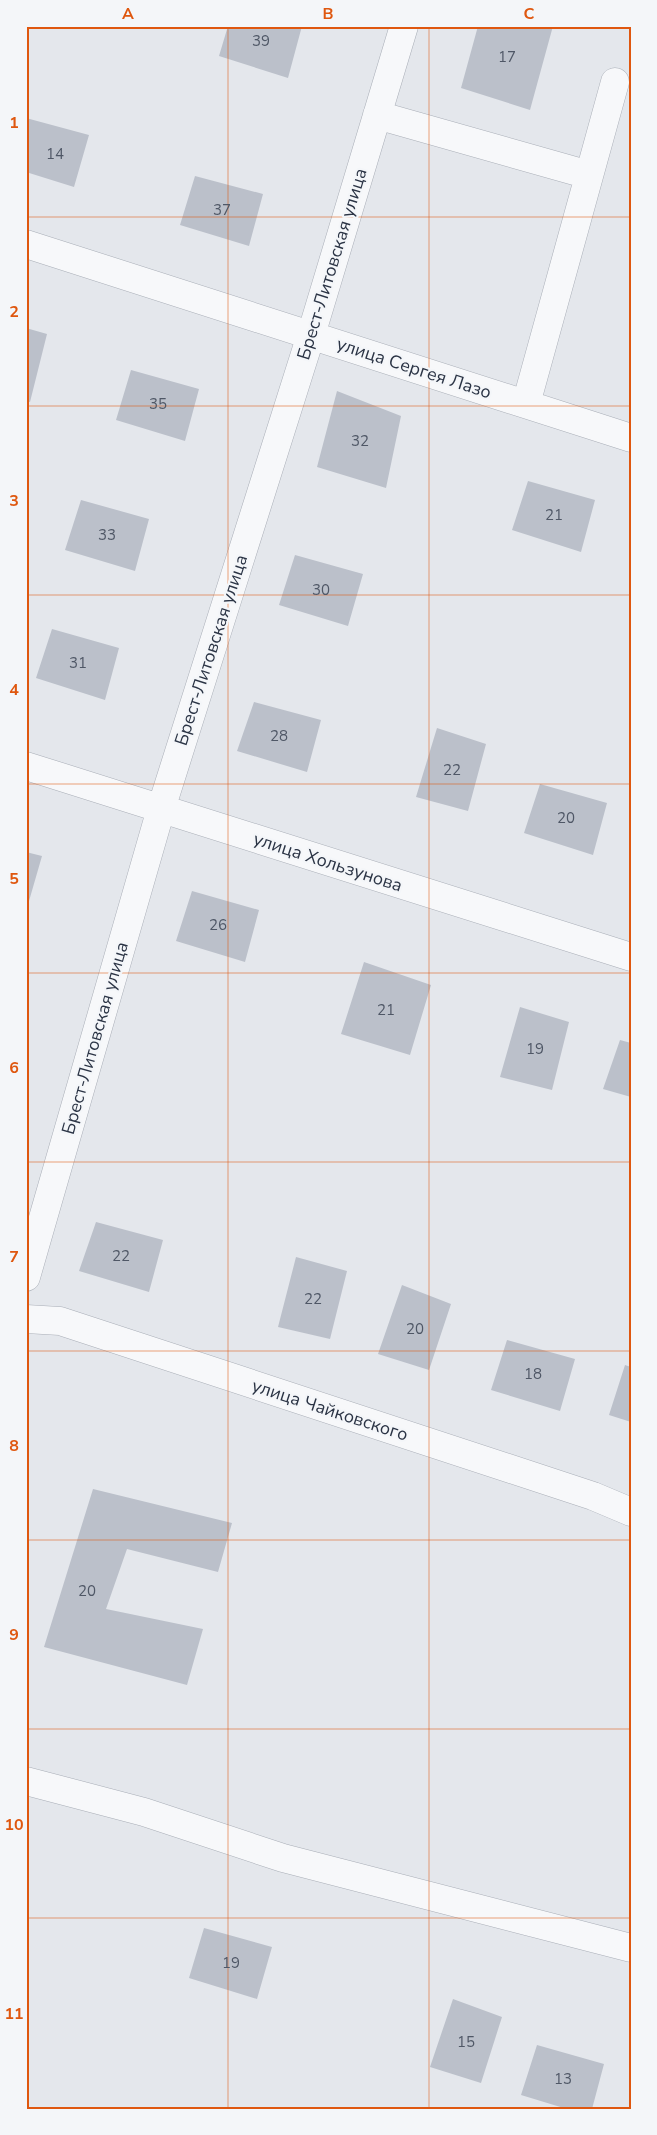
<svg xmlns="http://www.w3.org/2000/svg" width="657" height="2135" font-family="'Nunito Sans',sans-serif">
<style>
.building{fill:#bbc0ca}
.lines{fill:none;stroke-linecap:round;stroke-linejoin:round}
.minor-casing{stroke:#a9aeb7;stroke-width:29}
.minor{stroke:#f7f8fa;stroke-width:28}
.grid{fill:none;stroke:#df570f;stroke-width:1;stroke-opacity:0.55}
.labels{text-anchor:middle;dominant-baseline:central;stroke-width:4.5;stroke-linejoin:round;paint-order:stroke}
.number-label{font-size:15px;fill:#4f5766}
.street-label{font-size:18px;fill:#2b3445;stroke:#f4f6f9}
.neatline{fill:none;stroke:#df570f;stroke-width:2}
.grid-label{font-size:16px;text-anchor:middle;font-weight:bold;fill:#df570f}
</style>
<rect width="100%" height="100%" fill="#e4e7ec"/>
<path class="building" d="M 228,26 L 302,26 L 288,78 L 219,56 Z
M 478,26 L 553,26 L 530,110 L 461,88 Z
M 26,118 L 89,135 L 74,187 L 26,172 Z
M 195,176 L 263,194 L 249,246 L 180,225 Z
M 26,328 L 47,334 L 30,402 L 26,401 Z
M 131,370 L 199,389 L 185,441 L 116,420 Z
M 337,391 L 401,416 L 386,488 L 317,467 Z
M 528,481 L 595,500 L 581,552 L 512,530 Z
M 81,500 L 149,519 L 135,571 L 65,550 Z
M 295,555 L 363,574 L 348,626 L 279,605 Z
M 52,629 L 119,648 L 105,700 L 36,678 Z
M 254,702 L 321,720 L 307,772 L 237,751 Z
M 437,728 L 486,744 L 468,811 L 416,797 Z
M 540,784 L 607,803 L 593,855 L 524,833 Z
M 26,852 L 42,856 L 27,908 L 26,908 Z
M 192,891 L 259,910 L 245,962 L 176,941 Z
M 364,962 L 431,985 L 410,1055 L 341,1034 Z
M 520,1007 L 569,1022 L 552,1090 L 500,1077 Z
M 620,1040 L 631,1043 L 631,1097 L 603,1089 Z
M 96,1222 L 163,1240 L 149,1292 L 79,1271 Z
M 296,1257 L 347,1271 L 330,1339 L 278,1327 Z
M 402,1285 L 451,1304 L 429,1370 L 378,1354 Z
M 507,1340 L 575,1359 L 560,1411 L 491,1390 Z
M 625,1365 L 631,1367 L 631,1422 L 609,1415 Z
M 93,1489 L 232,1523 L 218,1572 L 127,1549 L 106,1609 L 203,1629 L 187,1685 L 44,1647 Z
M 204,1928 L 272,1947 L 257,1999 L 189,1978 Z
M 453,1999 L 502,2017 L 481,2083 L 430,2067 Z
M 537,2045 L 604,2064 L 592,2109 L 567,2109 L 521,2095 Z"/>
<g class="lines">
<defs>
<path id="minor" d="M 377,115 L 589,175
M 26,244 L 631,438
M 526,404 L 615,82
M 26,766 L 631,957
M 26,1277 L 161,809 L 311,335 L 404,26
M 26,1319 L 60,1321 L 593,1496 L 631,1512
M 26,1781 L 144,1812 L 283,1858 L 631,1948"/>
</defs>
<use href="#minor" class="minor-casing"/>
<use href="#minor" class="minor"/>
</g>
<path class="grid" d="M 228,26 L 228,2109M 429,26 L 429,2109M 26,217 L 631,217M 26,406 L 631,406M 26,595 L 631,595M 26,784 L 631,784M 26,973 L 631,973M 26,1162 L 631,1162M 26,1351 L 631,1351M 26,1540 L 631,1540M 26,1729 L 631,1729M 26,1918 L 631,1918"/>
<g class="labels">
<g class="number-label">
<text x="261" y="41">39</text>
<text x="507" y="57">17</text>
<text x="55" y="154">14</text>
<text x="222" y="210">37</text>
<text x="158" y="404">35</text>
<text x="360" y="441">32</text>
<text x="554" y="515">21</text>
<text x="107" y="535">33</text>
<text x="321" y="590">30</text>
<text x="78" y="663">31</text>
<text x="279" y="736">28</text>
<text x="452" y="770">22</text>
<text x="566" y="818">20</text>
<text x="218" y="925">26</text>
<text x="386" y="1010">21</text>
<text x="535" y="1049">19</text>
<text x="121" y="1256">22</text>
<text x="313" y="1299">22</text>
<text x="415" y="1329">20</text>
<text x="533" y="1374">18</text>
<text x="87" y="1591">20</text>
<text x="231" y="1963">19</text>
<text x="466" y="2042">15</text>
<text x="563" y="2079">13</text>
</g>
<g class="street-label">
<text transform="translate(332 264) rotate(-73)">Брест-Литовская улица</text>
<text transform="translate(414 368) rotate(18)">улица Сергея Лазо</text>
<text transform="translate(211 650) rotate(-72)">Брест-Литовская улица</text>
<text transform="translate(328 862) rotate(18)">улица Хользунова</text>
<text transform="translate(95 1038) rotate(-74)">Брест-Литовская улица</text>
<text transform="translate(330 1410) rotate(18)">улица Чайковского</text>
</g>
</g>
<rect width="657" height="2135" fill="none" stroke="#f4f6f9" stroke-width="55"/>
<rect x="28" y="28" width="602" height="2080" class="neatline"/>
<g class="grid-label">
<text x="128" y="19">A</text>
<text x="328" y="19">B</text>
<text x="529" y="19">C</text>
<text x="14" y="128">1</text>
<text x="14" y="317">2</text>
<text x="14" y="506">3</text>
<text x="14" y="695">4</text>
<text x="14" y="884">5</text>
<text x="14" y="1073">6</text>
<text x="14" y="1262">7</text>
<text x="14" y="1451">8</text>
<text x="14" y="1640">9</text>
<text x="14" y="1830">10</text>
<text x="14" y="2019">11</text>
</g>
</svg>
